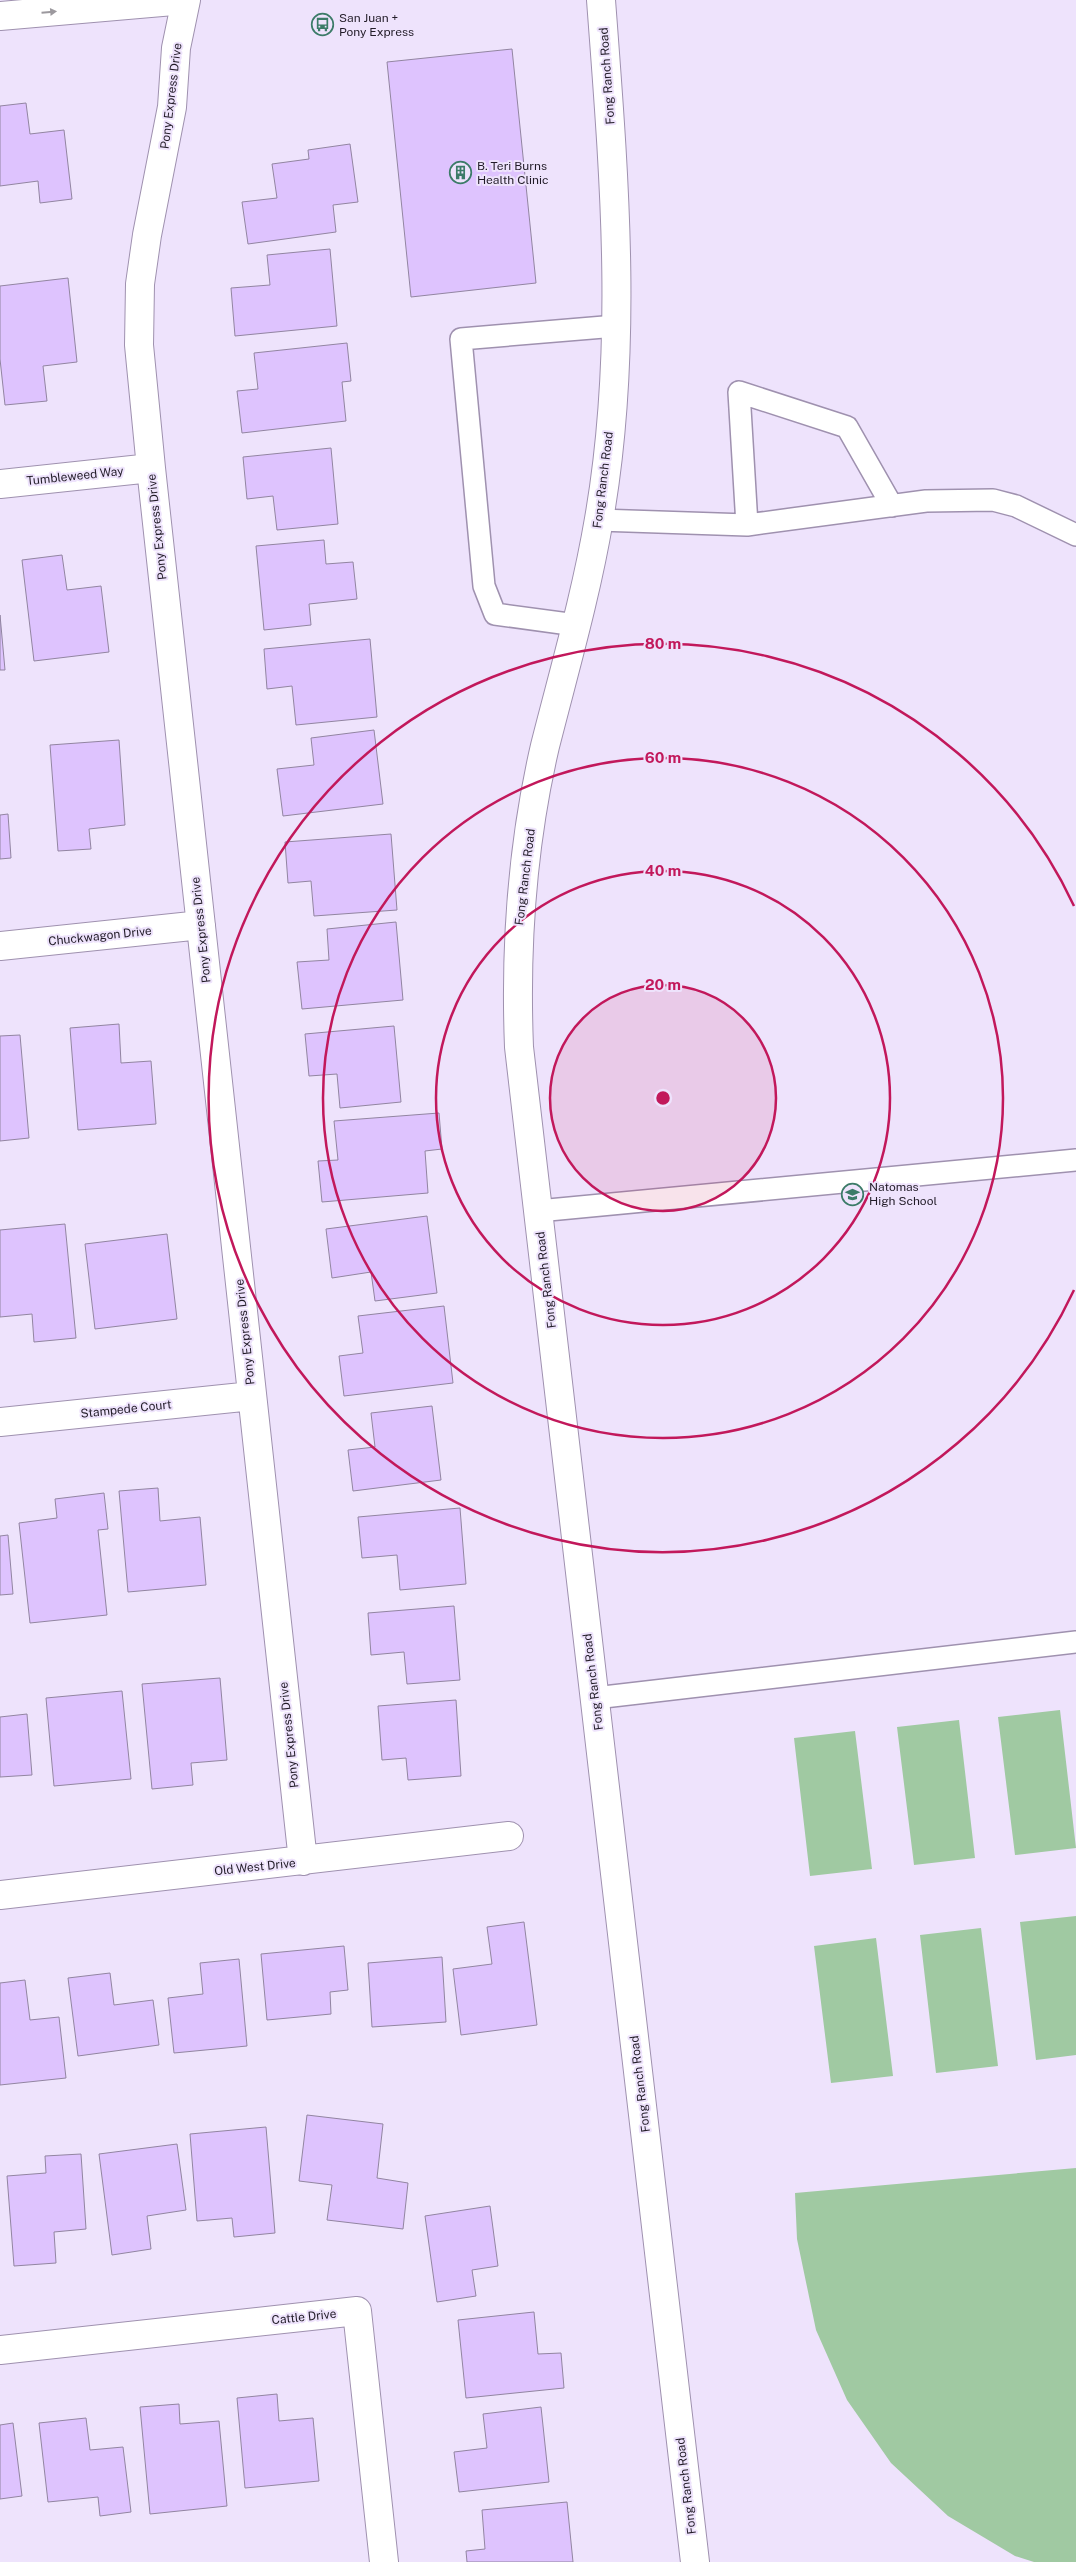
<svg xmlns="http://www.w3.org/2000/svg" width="1076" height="2562" font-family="'Public Sans',sans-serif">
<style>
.green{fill:#a0c9a2}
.building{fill:#dec3fe;stroke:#9285a1}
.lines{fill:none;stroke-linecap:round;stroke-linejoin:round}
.lane-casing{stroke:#9f91af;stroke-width:24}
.street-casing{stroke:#9f91af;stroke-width:30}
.secondary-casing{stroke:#9f91af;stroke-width:30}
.lane{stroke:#fff;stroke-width:21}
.street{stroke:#fff;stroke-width:28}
.secondary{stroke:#fff;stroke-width:28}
.oneway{fill:#9c999e}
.ring{fill:none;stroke:#c2185b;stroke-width:2.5}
.labels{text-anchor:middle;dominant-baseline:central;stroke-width:4;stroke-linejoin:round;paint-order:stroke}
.poi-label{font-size:12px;fill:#221c28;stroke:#eee3fc;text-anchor:start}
.street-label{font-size:12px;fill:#221c28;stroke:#eee3fc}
.centre{fill:#c2185b;stroke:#eee3fc;stroke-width:2.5}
.ring-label{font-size:15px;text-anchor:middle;font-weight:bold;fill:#c2185b;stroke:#eee3fc;stroke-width:4;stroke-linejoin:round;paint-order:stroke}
</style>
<rect width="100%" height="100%" fill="#eee3fc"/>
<path class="green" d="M 1060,1710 L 1076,1848 L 1015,1855 L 998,1717 Z
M 959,1720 L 975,1858 L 914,1865 L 897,1727 Z
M 855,1731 L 872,1869 L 810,1876 L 794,1738 Z
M 1076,1916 L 1076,2055 L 1036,2060 L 1020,1922 Z
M 981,1928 L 998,2066 L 936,2073 L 920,1935 Z
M 876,1938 L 893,2076 L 831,2083 L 814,1946 Z
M 1076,2168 L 1076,2562 L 1034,2562 L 1015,2556 L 948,2516 L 891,2463 L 847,2400 L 816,2330 L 797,2239 L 795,2193 Z"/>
<path class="building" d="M 512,49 L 536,283 L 411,297 L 387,62 Z
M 26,103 L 30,134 L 64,130 L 72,199 L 40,203 L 38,181 L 0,186 L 0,106 Z
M 350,144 L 358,202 L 333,205 L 336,232 L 248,244 L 242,202 L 277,198 L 272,164 L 309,159 L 308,150 Z
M 330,249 L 337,326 L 235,336 L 231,288 L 270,285 L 267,255 Z
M 68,278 L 77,362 L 43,366 L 47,401 L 5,405 L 0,359 L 0,286 Z
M 347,343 L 351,381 L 342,382 L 346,421 L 242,433 L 237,391 L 258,389 L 254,353 Z
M 331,448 L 338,524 L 277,530 L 273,496 L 247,499 L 243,457 Z
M 324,540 L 326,564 L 353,562 L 357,599 L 309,604 L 311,625 L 264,630 L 256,546 Z
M 62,555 L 67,590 L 101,586 L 109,652 L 34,661 L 22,560 Z
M 0,615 L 5,670 L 0,670 Z
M 370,639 L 377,717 L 296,725 L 292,686 L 267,689 L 264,649 Z
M 374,730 L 383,804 L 283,816 L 277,769 L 314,765 L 311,738 Z
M 119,740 L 125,825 L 89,829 L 91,849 L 58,851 L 50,745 Z
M 8,814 L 11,858 L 0,859 L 0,815 Z
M 391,834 L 397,910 L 314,916 L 311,881 L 288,883 L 285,842 Z
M 396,922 L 403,1000 L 302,1009 L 297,962 L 329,960 L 327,929 Z
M 119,1024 L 121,1063 L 151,1061 L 156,1124 L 78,1130 L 70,1028 Z
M 394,1026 L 401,1102 L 340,1108 L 337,1074 L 309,1076 L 305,1034 Z
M 20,1035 L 29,1138 L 0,1141 L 0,1036 Z
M 439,1113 L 442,1149 L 425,1151 L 428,1193 L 322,1202 L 318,1161 L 338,1160 L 334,1121 Z
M 427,1216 L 437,1293 L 375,1301 L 371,1272 L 332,1278 L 326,1229 Z
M 65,1224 L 76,1338 L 34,1342 L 32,1314 L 0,1317 L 0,1230 Z
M 167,1234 L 177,1319 L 95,1329 L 85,1244 Z
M 444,1306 L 453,1383 L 344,1396 L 339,1356 L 363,1353 L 358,1316 Z
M 432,1406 L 441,1480 L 353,1491 L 348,1450 L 375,1447 L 371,1413 Z
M 158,1488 L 160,1521 L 200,1517 L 206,1585 L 128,1592 L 119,1491 Z
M 104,1493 L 108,1529 L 98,1530 L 107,1615 L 30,1623 L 19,1523 L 57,1518 L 55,1499 Z
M 460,1508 L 466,1584 L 400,1590 L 397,1555 L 362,1558 L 358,1517 Z
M 8,1535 L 13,1594 L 0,1595 L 0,1536 Z
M 454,1606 L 460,1680 L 407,1684 L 404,1652 L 371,1655 L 368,1613 Z
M 220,1678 L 227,1760 L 191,1763 L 193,1785 L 152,1789 L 142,1684 Z
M 122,1691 L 131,1779 L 54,1786 L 46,1698 Z
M 456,1700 L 461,1776 L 408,1780 L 406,1758 L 382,1760 L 378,1706 Z
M 27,1714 L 32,1775 L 0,1777 L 0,1717 Z
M 524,1922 L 537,2025 L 461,2035 L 453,1969 L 492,1964 L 487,1927 Z
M 344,1946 L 348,1990 L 330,1992 L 331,2014 L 267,2020 L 261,1954 Z
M 442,1957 L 446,2022 L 372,2027 L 368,1963 Z
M 239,1959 L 247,2046 L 174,2053 L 168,1998 L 203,1994 L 200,1963 Z
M 110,1973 L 114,2005 L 153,2000 L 159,2045 L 78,2056 L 68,1978 Z
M 25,1980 L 30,2020 L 59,2017 L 66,2078 L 0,2085 L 0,1983 Z
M 307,2115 L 383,2124 L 377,2178 L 408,2183 L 403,2229 L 327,2220 L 332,2185 L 299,2181 Z
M 266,2127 L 275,2233 L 234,2237 L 232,2218 L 197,2221 L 190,2134 Z
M 177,2144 L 186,2210 L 147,2216 L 151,2249 L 112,2255 L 99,2154 Z
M 81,2154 L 86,2229 L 54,2232 L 56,2263 L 14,2266 L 7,2176 L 46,2173 L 45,2156 Z
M 490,2206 L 498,2266 L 472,2270 L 476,2296 L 437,2302 L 425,2216 Z
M 534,2312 L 538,2354 L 561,2353 L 564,2388 L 466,2398 L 458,2320 Z
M 277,2394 L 279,2421 L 313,2418 L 319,2481 L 245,2488 L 237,2398 Z
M 179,2404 L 180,2424 L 219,2421 L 227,2506 L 150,2514 L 140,2407 Z
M 541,2407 L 549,2482 L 459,2492 L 454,2452 L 487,2448 L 483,2414 Z
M 86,2418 L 90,2450 L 123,2447 L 131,2512 L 100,2516 L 98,2497 L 48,2502 L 39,2423 Z
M 13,2423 L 22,2496 L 0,2499 L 0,2425 Z
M 567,2502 L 573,2562 L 467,2562 L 466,2551 L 485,2549 L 482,2510 Z"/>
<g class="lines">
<defs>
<path id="lane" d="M 599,520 L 747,525 L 926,501 L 993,500 L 1016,506 L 1076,535
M 747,525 L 739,392 L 847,427 L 892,506
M 576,625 L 495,614 L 484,586 L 461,339 L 616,326
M 538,1211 L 1076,1160
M 595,1698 L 1076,1642"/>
<path id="street" d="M 186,0 L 176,48 L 172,107 L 147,235 L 140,284 L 139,345 L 151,468 L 303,1861
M 601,0 C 614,173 629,347 599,519 C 586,596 564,671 545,746 C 522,845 515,946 519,1047 L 695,2562
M 0,484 L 151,468
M 0,946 L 201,925
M 0,1422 L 252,1396
M 0,1895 L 509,1836
M 0,2350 L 357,2311 L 384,2562"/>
<path id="secondary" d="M 0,16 L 185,0"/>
</defs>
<use href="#lane" class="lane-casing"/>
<use href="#street" class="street-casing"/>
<use href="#secondary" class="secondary-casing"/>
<use href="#lane" class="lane"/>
<use href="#street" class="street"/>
<use href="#secondary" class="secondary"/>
</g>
<defs><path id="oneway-solid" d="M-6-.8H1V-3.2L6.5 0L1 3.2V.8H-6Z" transform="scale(1.25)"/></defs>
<use class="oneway" href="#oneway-solid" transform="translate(49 12) rotate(-5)"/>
<circle cx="663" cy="1098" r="113" fill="#c2185b" fill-opacity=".12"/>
<g class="ring">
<circle cx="663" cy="1098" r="113"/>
<circle cx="663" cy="1098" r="227"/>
<circle cx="663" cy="1098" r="340"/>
<path d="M1074 1290A454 454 0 1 1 1074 906"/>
</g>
<defs>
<symbol id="bus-ring" viewBox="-11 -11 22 22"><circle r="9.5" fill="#eee3fc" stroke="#3c7b68" stroke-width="1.5"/><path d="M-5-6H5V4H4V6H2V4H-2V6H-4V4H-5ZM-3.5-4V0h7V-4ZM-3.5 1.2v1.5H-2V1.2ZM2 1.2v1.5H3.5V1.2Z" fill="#3c7b68"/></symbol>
<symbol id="building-ring" viewBox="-11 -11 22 22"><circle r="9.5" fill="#eee3fc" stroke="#3c7b68" stroke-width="1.5"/><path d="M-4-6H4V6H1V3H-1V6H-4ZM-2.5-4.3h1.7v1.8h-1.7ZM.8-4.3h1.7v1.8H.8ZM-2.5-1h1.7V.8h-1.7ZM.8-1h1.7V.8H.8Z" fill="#3c7b68"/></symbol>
<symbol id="school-ring" viewBox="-11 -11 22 22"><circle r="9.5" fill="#eee3fc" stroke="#3c7b68" stroke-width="1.5"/><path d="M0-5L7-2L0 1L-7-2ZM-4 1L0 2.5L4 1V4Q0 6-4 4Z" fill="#3c7b68"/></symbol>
</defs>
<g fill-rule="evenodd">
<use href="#bus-ring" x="310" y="12" width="25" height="25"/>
<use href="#building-ring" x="448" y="160" width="25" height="25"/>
<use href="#school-ring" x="840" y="1182" width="25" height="25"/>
</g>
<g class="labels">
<g class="poi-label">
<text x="339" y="18">San Juan +<tspan x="339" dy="14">Pony Express</tspan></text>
<text x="477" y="166">B. Teri Burns<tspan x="477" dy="14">Health Clinic</tspan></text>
<text x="869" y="1187">Natomas<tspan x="869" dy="14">High School</tspan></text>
</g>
<g class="street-label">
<text transform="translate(607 76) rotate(-94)">Fong Ranch Road</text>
<text transform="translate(171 96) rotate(-83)">Pony Express Drive</text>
<text transform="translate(75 476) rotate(-6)">Tumbleweed Way</text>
<text transform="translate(603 480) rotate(-83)">Fong Ranch Road</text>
<text transform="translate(157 527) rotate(-96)">Pony Express Drive</text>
<text transform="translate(525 877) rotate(-83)">Fong Ranch Road</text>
<text transform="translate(201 930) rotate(-96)">Pony Express Drive</text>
<text transform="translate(100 936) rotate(-6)">Chuckwagon Drive</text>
<text transform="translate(546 1280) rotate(-97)">Fong Ranch Road</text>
<text transform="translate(245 1332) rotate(-96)">Pony Express Drive</text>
<text transform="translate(126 1409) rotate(-6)">Stampede Court</text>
<text transform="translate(593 1682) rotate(-97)">Fong Ranch Road</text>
<text transform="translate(289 1735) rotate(-96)">Pony Express Drive</text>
<text transform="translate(255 1867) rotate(-6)">Old West Drive</text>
<text transform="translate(640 2084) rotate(-97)">Fong Ranch Road</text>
<text transform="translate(304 2317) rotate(-6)">Cattle Drive</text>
<text transform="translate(686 2486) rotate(-97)">Fong Ranch Road</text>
</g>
</g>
<circle cx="663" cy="1098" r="8" class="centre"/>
<g class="ring-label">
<text x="663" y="649">80 m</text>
<text x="663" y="763">60 m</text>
<text x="663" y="876">40 m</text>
<text x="663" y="990">20 m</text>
</g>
</svg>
